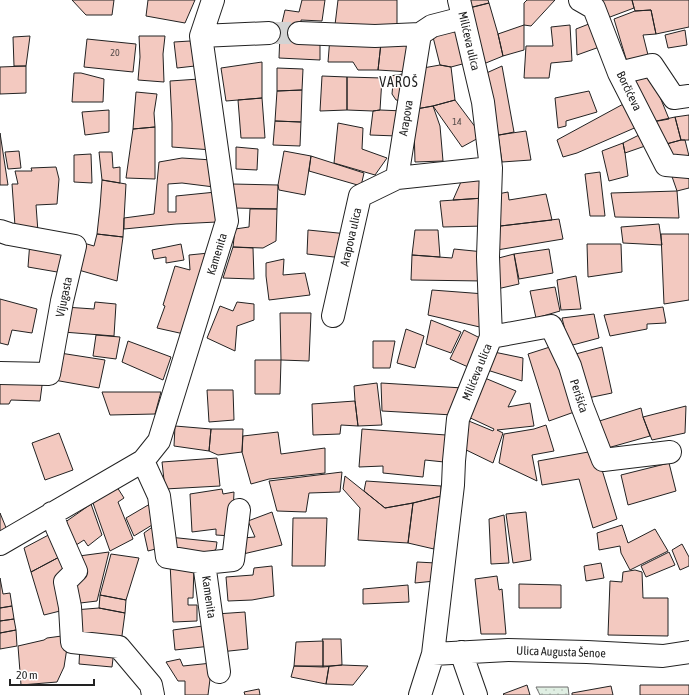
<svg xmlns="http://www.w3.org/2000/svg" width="689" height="695" font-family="'Asap Condensed',sans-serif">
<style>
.garden{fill:url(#garden-dots);stroke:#6f6f6f}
.building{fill:#f3c9c0;stroke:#222}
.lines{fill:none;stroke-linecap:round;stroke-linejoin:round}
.minor-tunnel{stroke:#d3d3d3;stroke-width:22;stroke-dasharray:22 11;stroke-linecap:butt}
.minor-casing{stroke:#222;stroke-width:24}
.minor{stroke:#fff;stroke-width:22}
.labels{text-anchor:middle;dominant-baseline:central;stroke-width:3;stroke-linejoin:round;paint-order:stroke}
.number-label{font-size:10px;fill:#564c4a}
.street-label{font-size:12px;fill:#222;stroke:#fff}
.quarter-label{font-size:14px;letter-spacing:1px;fill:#222;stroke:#fff}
</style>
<defs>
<pattern id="garden-dots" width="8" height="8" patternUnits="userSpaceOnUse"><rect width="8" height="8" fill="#e0efe3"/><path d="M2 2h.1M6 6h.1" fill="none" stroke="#c0cdc2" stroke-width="1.8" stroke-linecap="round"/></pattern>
</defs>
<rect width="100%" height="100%" fill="#fff"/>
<path class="garden" d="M 536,687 L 568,687 L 569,695 L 540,695 Z"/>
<path class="building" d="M 72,0 L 114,0 L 112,15 L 86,15 Z
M 148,0 L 195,0 L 185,23 L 146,16 Z
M 302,0 L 325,0 L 322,21 L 301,20 L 301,29 L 281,27 L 285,10 L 299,12 Z
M 338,0 L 397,0 L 397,30 L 335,25 Z
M 463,0 L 488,0 L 489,3 L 465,9 Z
M 527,0 L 555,0 L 531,26 L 524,25 L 524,3 Z
M 595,0 L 632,0 L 634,8 L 602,20 Z
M 632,0 L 689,0 L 689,27 L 656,34 L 651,10 L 635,11 Z
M 489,3 L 498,34 L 503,56 L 481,65 L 465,9 Z
M 651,10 L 656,34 L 643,35 L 649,59 L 627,62 L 614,19 L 635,11 Z
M 461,22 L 470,62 L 451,67 L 440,65 L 432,33 Z
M 594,22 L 605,45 L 577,55 L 576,29 Z
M 524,25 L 524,50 L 503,56 L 498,34 Z
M 570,25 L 572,61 L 551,63 L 549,78 L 524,78 L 526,46 L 553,46 L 551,27 Z
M 685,30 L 687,45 L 668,48 L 665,35 Z
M 280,34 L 320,36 L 320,60 L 279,58 Z
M 30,36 L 26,66 L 14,66 L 13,37 Z
M 139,36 L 165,36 L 163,54 L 164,82 L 138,80 L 140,57 Z
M 330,37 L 381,43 L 378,70 L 358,70 L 353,62 L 328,62 Z
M 87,39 L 136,44 L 133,72 L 84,67 Z
M 190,41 L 193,45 L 195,66 L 177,68 L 174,42 Z
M 381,43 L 413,45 L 410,72 L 378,70 Z
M 262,62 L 262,98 L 226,101 L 221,68 Z
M 440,65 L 451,67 L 455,100 L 433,106 L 416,109 L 423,68 Z
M 26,66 L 26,93 L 0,94 L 0,67 Z
M 502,66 L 514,132 L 495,136 L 482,75 Z
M 277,68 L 303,69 L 302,90 L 277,91 Z
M 649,70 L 669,119 L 647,123 L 625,77 Z
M 74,73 L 81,73 L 104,79 L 103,102 L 72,102 Z
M 409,73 L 403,101 L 396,100 L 392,94 L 393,83 L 389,83 L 390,76 Z
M 322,76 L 347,77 L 347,110 L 320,111 Z
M 347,77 L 382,78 L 380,110 L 373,111 L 347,110 Z
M 199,79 L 212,150 L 172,147 L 172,123 L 170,81 Z
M 302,90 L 301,122 L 275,121 L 277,91 Z
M 589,91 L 597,112 L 566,121 L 566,126 L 558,128 L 555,98 Z
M 136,92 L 157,94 L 154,113 L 155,127 L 133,129 Z
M 262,98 L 265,138 L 241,138 L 238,100 Z
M 455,100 L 482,136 L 462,147 L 433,106 Z
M 627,102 L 639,126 L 577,153 L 563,157 L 557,140 Z
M 433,106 L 440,126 L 443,161 L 415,162 L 414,127 L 416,109 Z
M 109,110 L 109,132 L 85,135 L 82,112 Z
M 380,110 L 404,111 L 397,136 L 370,135 L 373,111 Z
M 689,115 L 689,140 L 681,140 L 675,117 Z
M 675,117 L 681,140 L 659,146 L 647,123 Z
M 275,121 L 301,122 L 300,146 L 273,145 Z
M 338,123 L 363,128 L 362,149 L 387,158 L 375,175 L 334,163 Z
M 155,127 L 155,179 L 126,178 L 133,129 Z
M 526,131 L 531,160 L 502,162 L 498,135 Z
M 0,133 L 8,185 L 0,185 Z
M 643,133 L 648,145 L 625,153 L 623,143 Z
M 681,140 L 685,140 L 689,156 L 689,165 L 659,146 Z
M 623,143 L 625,153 L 628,176 L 609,181 L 602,151 Z
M 236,147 L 258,149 L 257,170 L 236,169 Z
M 19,151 L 21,168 L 8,169 L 5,152 Z
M 284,151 L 311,156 L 305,195 L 279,190 L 278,185 Z
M 99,152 L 112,152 L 113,168 L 120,167 L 120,183 L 102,180 Z
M 91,154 L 92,183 L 74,182 L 74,155 Z
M 311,156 L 364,173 L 361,186 L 309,171 Z
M 182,158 L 212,160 L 214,187 L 182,183 L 168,184 L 168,212 L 176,212 L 176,196 L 216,192 L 217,222 L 176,224 L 124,229 L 124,218 L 154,214 L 159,162 Z
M 56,167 L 59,179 L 57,204 L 36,205 L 38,232 L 15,226 L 12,184 L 18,184 L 15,171 L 32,171 L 31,168 Z
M 669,168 L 689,170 L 689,188 L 677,191 Z
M 600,172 L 605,216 L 590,216 L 585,174 Z
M 464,175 L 486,180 L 484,198 L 453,200 Z
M 102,180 L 126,184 L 123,237 L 97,234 L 100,207 Z
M 232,184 L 278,185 L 277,209 L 235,208 Z
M 677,191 L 679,218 L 615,217 L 611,193 Z
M 508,192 L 509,200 L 546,194 L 552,220 L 492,227 L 492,195 Z
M 484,198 L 484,226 L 443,227 L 440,201 Z
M 250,209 L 277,209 L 276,241 L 263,248 L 233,247 L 235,229 L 249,227 Z
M 559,219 L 563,239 L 491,251 L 492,227 Z
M 659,224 L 662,245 L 623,243 L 621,227 Z
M 308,230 L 348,234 L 343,258 L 307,254 Z
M 415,230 L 438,230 L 440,257 L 412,255 Z
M 97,234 L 123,237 L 117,281 L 75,269 L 80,242 L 94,246 Z
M 661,234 L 689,234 L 689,300 L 664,304 Z
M 30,241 L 69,248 L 63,273 L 28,267 Z
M 181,244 L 184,260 L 166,263 L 166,257 L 154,259 L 152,250 Z
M 587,244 L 621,244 L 622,272 L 588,277 Z
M 233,247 L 253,248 L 254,279 L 223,278 Z
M 454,249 L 484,252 L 484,281 L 411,280 L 412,255 L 452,258 Z
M 549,249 L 553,273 L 519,279 L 514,254 Z
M 209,253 L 184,334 L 157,328 L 165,306 L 163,305 L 175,266 L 190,270 L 189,255 Z
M 514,254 L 519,284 L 497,289 L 491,260 Z
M 284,259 L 283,275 L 305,273 L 310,295 L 269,300 L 266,276 L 266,263 Z
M 576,276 L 581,309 L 561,310 L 557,280 Z
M 555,287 L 560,311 L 536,318 L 530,291 Z
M 432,290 L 485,294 L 484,328 L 428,315 Z
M 0,299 L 37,309 L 32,333 L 12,330 L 8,345 L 0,343 Z
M 95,302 L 116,304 L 114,336 L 63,332 L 65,307 L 94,309 Z
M 237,302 L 254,304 L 254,320 L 237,326 L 235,351 L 207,338 L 220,306 L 233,311 Z
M 663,307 L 666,323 L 647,324 L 647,329 L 610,336 L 604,315 Z
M 280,313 L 311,313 L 309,361 L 281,360 Z
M 594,314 L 599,338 L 569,346 L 562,318 Z
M 431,320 L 461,332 L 451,353 L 426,344 Z
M 406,329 L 424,336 L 415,368 L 397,363 Z
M 464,330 L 486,341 L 475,370 L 450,359 Z
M 96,335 L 120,337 L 116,359 L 93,356 Z
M 128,341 L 171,357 L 163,380 L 122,362 Z
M 373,341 L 395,341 L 390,368 L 373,368 Z
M 553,346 L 577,411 L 549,421 L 528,354 Z
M 602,347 L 612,393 L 583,399 L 572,355 Z
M 489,351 L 523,358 L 522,381 L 484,369 Z
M 60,353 L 105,360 L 99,388 L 54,380 Z
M 255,360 L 281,360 L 280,394 L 255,394 Z
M 480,376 L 516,391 L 508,407 L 530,403 L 534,426 L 497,430 L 503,433 L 493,463 L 458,446 L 464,419 L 493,431 L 494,429 L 464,415 Z
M 0,378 L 43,378 L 40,401 L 11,400 L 9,404 L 0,404 Z
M 377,383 L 382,425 L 358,426 L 355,401 L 354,386 Z
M 381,383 L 463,388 L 453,415 L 382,411 Z
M 207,390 L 233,390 L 234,420 L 209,422 Z
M 102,392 L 161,392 L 155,414 L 110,415 Z
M 355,401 L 358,426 L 341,425 L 340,434 L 313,435 L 312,404 Z
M 686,406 L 685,433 L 652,440 L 643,417 Z
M 641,408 L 643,417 L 650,436 L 604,449 L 593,423 Z
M 546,425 L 554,451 L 532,455 L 537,481 L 499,463 L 504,434 L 534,429 Z
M 175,426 L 211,429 L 209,451 L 174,446 Z
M 211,429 L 243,429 L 242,452 L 218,455 L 209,451 Z
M 362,429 L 446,435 L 444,462 L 425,460 L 423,477 L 383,473 L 383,466 L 359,467 Z
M 278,432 L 281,454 L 325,448 L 325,473 L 269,479 L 251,484 L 242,452 L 243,436 Z
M 59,433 L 73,470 L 45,480 L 32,443 Z
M 594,451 L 603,473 L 617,519 L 593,528 L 579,479 L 542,485 L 538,461 Z
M 217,458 L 220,486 L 165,489 L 162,462 Z
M 669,463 L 676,491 L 628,505 L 621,475 Z
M 342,472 L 340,492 L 309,493 L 306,512 L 277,511 L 269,481 Z
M 345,476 L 385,508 L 413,503 L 408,543 L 358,540 L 360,508 L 343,489 Z
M 366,481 L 441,486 L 441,496 L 413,503 L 385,508 L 364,491 Z
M 117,487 L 124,498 L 118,502 L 133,539 L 110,551 L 93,503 Z
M 222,489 L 223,494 L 234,492 L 232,536 L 216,535 L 216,529 L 192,532 L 190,494 Z
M 441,496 L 434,549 L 408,543 L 413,503 Z
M 155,501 L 157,522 L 134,536 L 126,518 Z
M 91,504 L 102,535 L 88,546 L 84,540 L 73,547 L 64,523 Z
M 272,512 L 282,545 L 243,554 L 242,538 L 255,537 L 248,521 Z
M 526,512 L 531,560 L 513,563 L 506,514 Z
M 0,513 L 7,530 L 0,535 Z
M 504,515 L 509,563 L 491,564 L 489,519 Z
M 293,518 L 327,518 L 325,566 L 292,566 Z
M 158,523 L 163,547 L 148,551 L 144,533 Z
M 622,525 L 628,543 L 655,529 L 668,551 L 630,570 L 621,553 L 620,546 L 599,550 L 597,533 Z
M 56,531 L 63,555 L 31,572 L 24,548 Z
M 169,537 L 217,542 L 216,549 L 209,555 L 174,550 Z
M 682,544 L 689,557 L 689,566 L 680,570 L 672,550 Z
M 109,552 L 97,601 L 72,604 L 69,581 L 86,577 L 79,556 Z
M 669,552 L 675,565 L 646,577 L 641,566 Z
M 111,554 L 139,558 L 126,600 L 100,595 Z
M 63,555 L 67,574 L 68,609 L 44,615 L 31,572 Z
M 417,562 L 436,563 L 435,581 L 415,583 Z
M 170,563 L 194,566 L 193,598 L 188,598 L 188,605 L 197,605 L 197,621 L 173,622 Z
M 601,563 L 604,578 L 586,581 L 584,566 Z
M 272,566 L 274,596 L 252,600 L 228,601 L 226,577 L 253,575 L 254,568 Z
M 635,570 L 642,572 L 643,598 L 668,598 L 668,636 L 608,635 L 610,581 L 622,582 L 623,572 Z
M 497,576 L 499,590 L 502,589 L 506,634 L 481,634 L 475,579 Z
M 0,578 L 3,594 L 10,593 L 12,606 L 0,608 Z
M 519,584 L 561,585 L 561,608 L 519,608 Z
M 408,585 L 409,602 L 363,604 L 363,589 Z
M 100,595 L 126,600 L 125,613 L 99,608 Z
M 12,606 L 14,619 L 0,621 L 0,608 Z
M 99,608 L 125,613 L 121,643 L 74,637 L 74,610 Z
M 245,612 L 248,649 L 220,652 L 216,614 Z
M 14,619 L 16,630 L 0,633 L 0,621 Z
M 210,625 L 211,646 L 175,650 L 173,630 Z
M 16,630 L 17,646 L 0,649 L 0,633 Z
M 69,635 L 64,667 L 57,682 L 21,685 L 18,646 L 44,640 L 47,638 Z
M 322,639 L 341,639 L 342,665 L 323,667 L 323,641 Z
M 323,641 L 323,667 L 294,666 L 296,642 Z
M 80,646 L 114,650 L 112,667 L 79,664 Z
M 180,659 L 183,666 L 212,663 L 208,695 L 185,695 L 185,681 L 178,681 L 166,662 Z
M 342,665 L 368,666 L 353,685 L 326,684 L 329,666 Z
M 294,666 L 329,666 L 326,684 L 291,677 Z
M 527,685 L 530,695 L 504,695 L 503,694 Z
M 640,685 L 689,685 L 689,695 L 640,695 Z
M 611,686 L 613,695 L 572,695 L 572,693 Z
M 259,689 L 260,695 L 245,695 L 244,692 Z"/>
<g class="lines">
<path class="minor-tunnel" d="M 269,33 L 299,33"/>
<defs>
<path id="minor" d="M 580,0 L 594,8 L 619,73 L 666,165 L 689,167
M 299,33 L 375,36 L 420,34
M 201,36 L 269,33
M 619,73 L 652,65 L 674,98 L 689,96
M 397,178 L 420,34 L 432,26 L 463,18
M 0,231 L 9,234 L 75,246 L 62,301 L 49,374 L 0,373
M 333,316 L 360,196 L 397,178 L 491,168
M 491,337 L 551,326 L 570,366 L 582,406 L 603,460 L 670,452
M 143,461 L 159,496 L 167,557 L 204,563 L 219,672
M 52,513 L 57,528 L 76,571 L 65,582 L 70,607 L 72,642 L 119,647 L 151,685 L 153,695
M 0,544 L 143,461 L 159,441 L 227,221 L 201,36 L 213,0
M 204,563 L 233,560 L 239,510
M 461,652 L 476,695
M 433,654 L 508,650 L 587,652 L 663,656 L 689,652
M 420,695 L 433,654 L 453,485 L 454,461 L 458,419 L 491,337 L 488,257 L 491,168 L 483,102 L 459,0"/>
</defs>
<use href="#minor" class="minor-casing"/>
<use href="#minor" class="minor"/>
</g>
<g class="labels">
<g class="number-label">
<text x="115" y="52">20</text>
<text x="457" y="121">14</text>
</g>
<g class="street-label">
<text transform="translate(469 41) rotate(77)">Milićeva ulica</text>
<text transform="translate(629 91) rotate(64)">Borčićeva</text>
<text transform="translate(406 118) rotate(-81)">Arapova</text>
<text transform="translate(351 237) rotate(-77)">Arapova ulica</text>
<text transform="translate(217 254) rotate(-73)">Kamenita</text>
<text transform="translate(64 297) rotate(-78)">Vijugasta</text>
<text transform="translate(477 372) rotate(-68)">Milićeva ulica</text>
<text transform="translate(579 396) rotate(72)">Perišića</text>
<text transform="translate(209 597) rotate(82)">Kamenita</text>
<text transform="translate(561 652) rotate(2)">Ulica Augusta Šenoe</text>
</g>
<g class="quarter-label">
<text x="399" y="82">VAROŠ</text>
</g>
</g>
<path d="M10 679v6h84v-6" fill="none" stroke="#222222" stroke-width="2"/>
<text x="16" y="679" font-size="12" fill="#222222" stroke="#ffffff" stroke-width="3" paint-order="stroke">20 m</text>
</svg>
